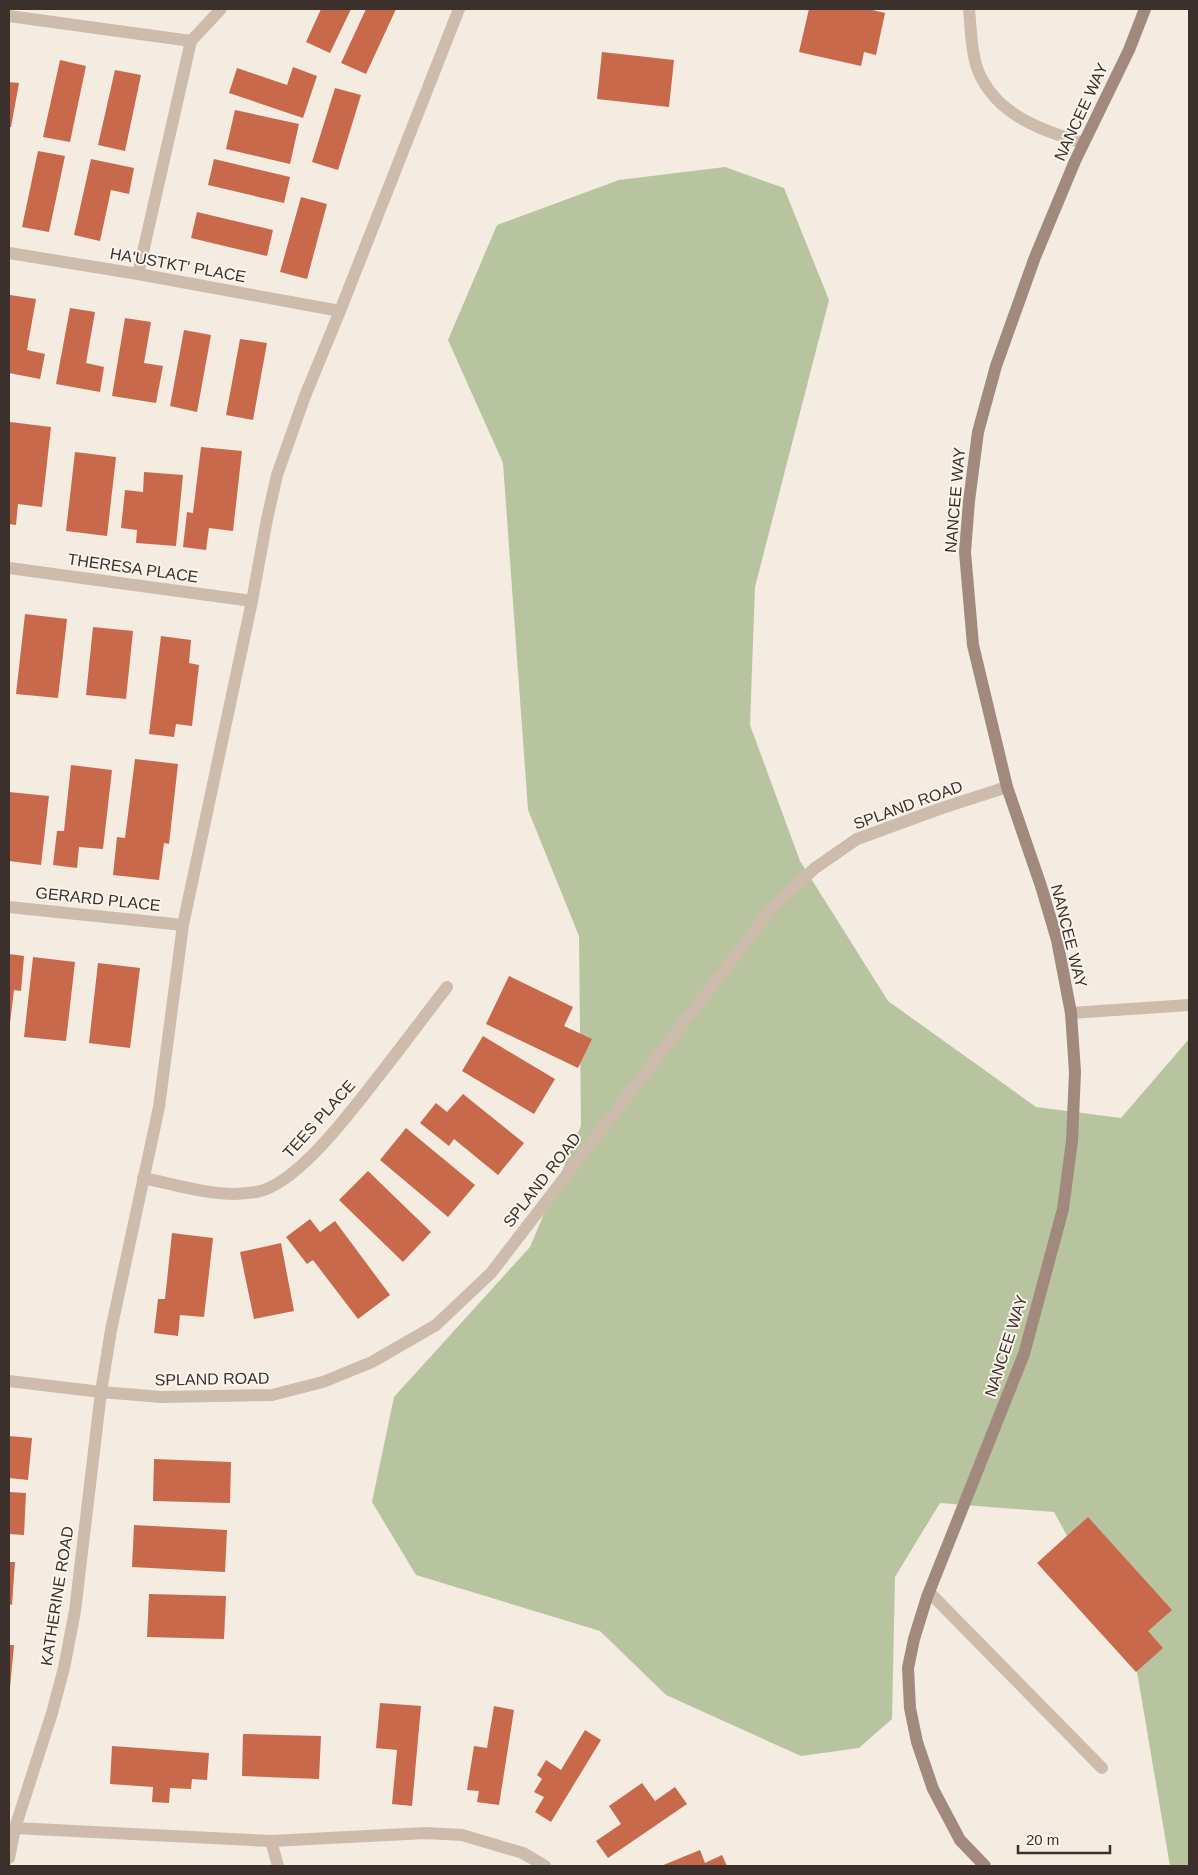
<svg xmlns="http://www.w3.org/2000/svg" width="1198" height="1875" font-family="Arial,sans-serif">
<style>
.green{fill:#b8c4a0}
.building{fill:#c8694b}
.lines{fill:none;stroke-linecap:round;stroke-linejoin:round}
.lane{stroke:#cdbbac;stroke-width:12}
.street{stroke:#cdbbac;stroke-width:12}
.secondary{stroke:#a18a7d;stroke-width:12}
.labels{text-anchor:middle;dominant-baseline:central;stroke-width:4;stroke-linejoin:round;paint-order:stroke}
.street-label{font-size:16px;fill:#3b302b;stroke:#fbf5ee}
</style>
<rect width="100%" height="100%" fill="#f4ebe1"/>
<path class="green" d="M 725,167 L 784,188 L 829,300 L 755,587 L 750,725 L 800,861 L 888,1001 L 1036,1107 L 1121,1118 L 1189,1039 L 1189,1866 L 1170,1866 L 1135,1660 L 1054,1512 L 940,1503 L 895,1577 L 892,1719 L 859,1748 L 801,1756 L 666,1695 L 600,1631 L 416,1575 L 372,1502 L 394,1397 L 530,1247 L 581,1126 L 579,936 L 528,810 L 503,463 L 448,340 L 497,225 L 619,180 Z"/>
<path class="building" d="M 321,9 L 351,9 L 330,53 L 306,42 Z
M 366,9 L 396,9 L 366,74 L 341,63 Z
M 809,9 L 868,9 L 885,13 L 876,55 L 864,52 L 861,66 L 799,52 Z
M 602,52 L 674,60 L 669,107 L 597,99 Z
M 60,60 L 86,66 L 70,142 L 43,137 Z
M 293,67 L 317,76 L 303,118 L 229,93 L 237,68 L 287,85 Z
M 115,70 L 141,75 L 125,151 L 98,145 Z
M 9,82 L 19,83 L 11,127 L 9,127 Z
M 335,88 L 361,95 L 338,170 L 312,162 Z
M 235,110 L 299,124 L 290,164 L 226,149 Z
M 38,151 L 65,156 L 49,232 L 22,227 Z
M 91,159 L 134,168 L 129,194 L 111,190 L 100,241 L 74,235 Z
M 214,159 L 290,177 L 284,203 L 208,185 Z
M 301,197 L 327,204 L 307,279 L 280,272 Z
M 197,212 L 273,230 L 267,256 L 191,238 Z
M 10,295 L 36,299 L 27,350 L 45,354 L 40,379 L 9,373 Z
M 70,308 L 95,312 L 86,363 L 104,367 L 100,392 L 56,384 Z
M 125,318 L 151,322 L 144,363 L 163,366 L 156,403 L 112,396 Z
M 184,330 L 211,335 L 197,412 L 170,406 Z
M 240,339 L 267,343 L 253,420 L 226,415 Z
M 10,422 L 51,427 L 42,507 L 18,504 L 16,525 L 9,524 L 9,438 Z
M 201,447 L 242,451 L 233,531 L 209,528 L 206,550 L 183,547 L 187,512 L 193,513 Z
M 75,452 L 116,457 L 107,536 L 66,531 Z
M 144,472 L 183,475 L 176,546 L 136,543 L 137,530 L 121,528 L 125,490 L 143,492 Z
M 25,614 L 67,619 L 58,698 L 16,694 Z
M 93,627 L 133,631 L 126,699 L 86,695 Z
M 161,636 L 191,640 L 189,663 L 199,665 L 192,726 L 176,724 L 174,737 L 149,734 Z
M 135,759 L 178,764 L 169,844 L 164,843 L 159,880 L 113,875 L 117,837 L 125,838 Z
M 71,765 L 112,770 L 103,849 L 79,847 L 77,868 L 53,865 L 57,831 L 64,831 Z
M 9,792 L 49,796 L 41,865 L 9,861 Z
M 9,954 L 24,956 L 21,991 L 14,990 L 10,1023 Z
M 33,957 L 75,962 L 66,1041 L 24,1037 Z
M 98,963 L 140,968 L 130,1048 L 89,1043 Z
M 509,976 L 573,1007 L 564,1026 L 592,1039 L 578,1068 L 486,1024 Z
M 483,1036 L 555,1079 L 534,1114 L 462,1071 Z
M 463,1094 L 524,1143 L 498,1175 L 454,1139 L 449,1146 L 420,1123 L 436,1103 L 447,1112 Z
M 406,1128 L 475,1185 L 448,1217 L 380,1160 Z
M 368,1171 L 431,1232 L 403,1262 L 339,1200 Z
M 310,1219 L 320,1232 L 335,1221 L 390,1295 L 358,1319 L 313,1260 L 307,1264 L 286,1237 Z
M 172,1233 L 213,1238 L 204,1317 L 180,1315 L 178,1336 L 154,1333 L 158,1299 L 165,1299 Z
M 281,1243 L 294,1311 L 254,1319 L 240,1252 Z
M 9,1436 L 32,1438 L 28,1480 L 9,1478 Z
M 154,1459 L 231,1462 L 230,1503 L 153,1501 Z
M 9,1492 L 26,1493 L 24,1535 L 9,1534 Z
M 1088,1517 L 1172,1610 L 1148,1631 L 1163,1648 L 1136,1672 L 1037,1563 Z
M 134,1525 L 227,1530 L 225,1572 L 132,1567 Z
M 9,1562 L 15,1562 L 12,1605 L 9,1604 Z
M 149,1594 L 226,1596 L 224,1639 L 147,1637 Z
M 9,1645 L 14,1645 L 10,1688 L 9,1688 Z
M 380,1703 L 421,1706 L 412,1806 L 392,1804 L 397,1750 L 376,1748 Z
M 494,1706 L 514,1710 L 499,1805 L 477,1802 L 479,1791 L 467,1790 L 474,1746 L 487,1748 Z
M 585,1730 L 601,1740 L 551,1822 L 535,1812 L 544,1797 L 534,1792 L 542,1779 L 537,1775 L 546,1760 L 561,1770 Z
M 243,1734 L 321,1736 L 319,1779 L 242,1776 Z
M 112,1746 L 209,1753 L 207,1780 L 192,1779 L 191,1789 L 170,1788 L 169,1803 L 152,1802 L 153,1787 L 110,1784 Z
M 642,1783 L 655,1801 L 675,1787 L 687,1804 L 608,1858 L 596,1841 L 621,1824 L 609,1806 Z
M 700,1850 L 705,1863 L 722,1855 L 727,1866 L 661,1866 Z"/>
<g class="lines">
<path class="lane" d="M 9,16 L 191,41
M 138,274 L 191,41 L 221,9
M 1071,1013 L 1189,1005
M 929,1592 L 1102,1768
M 15,1828 L 271,1841 L 426,1833 L 462,1835 L 523,1853 L 545,1866
M 271,1841 L 278,1866"/>
<path class="street" d="M 969,9 C 971,29 971,54 979,73 C 998,116 1042,130 1083,143
M 9,253 L 138,274 L 340,311
M 9,568 L 252,601
M 9,907 L 183,925
M 143,1178 C 179,1185 219,1199 256,1192 C 299,1185 358,1102 385,1068 C 406,1041 426,1014 447,987
M 9,1381 L 101,1392 L 162,1397 L 272,1395 L 323,1382 L 372,1362 L 436,1325 L 491,1273 L 772,908 L 815,868 L 857,839 L 942,808 L 1007,787
M 9,1858 L 15,1828 L 52,1713 L 64,1668 L 75,1611 L 101,1392 L 111,1330 L 159,1107 L 183,925 L 252,601 L 267,519 L 277,475 L 305,396 L 340,311 L 459,9"/>
<path class="secondary" d="M 985,1866 L 960,1840 L 933,1789 L 917,1742 L 910,1708 L 908,1668 L 914,1639 L 927,1597 L 1024,1354 L 1063,1209 L 1072,1141 L 1075,1072 L 1071,1013 L 1057,940 L 1041,886 L 1007,787 L 973,645 L 965,552 L 969,501 L 978,432 L 996,366 L 1035,257 L 1075,161 L 1129,50 L 1145,9"/>
</g>
<g class="labels">
<g class="street-label">
<text transform="translate(1081 112) rotate(-65)">NANCEE WAY</text>
<text transform="translate(178 265) rotate(10)">HA'USTKT' PLACE</text>
<text transform="translate(955 500) rotate(-85)">NANCEE WAY</text>
<text transform="translate(133 568) rotate(8)">THERESA PLACE</text>
<text transform="translate(908 805) rotate(-20)">SPLAND ROAD</text>
<text transform="translate(98 899) rotate(6)">GERARD PLACE</text>
<text transform="translate(1069 936) rotate(76)">NANCEE WAY</text>
<text transform="translate(319 1119) rotate(-48)">TEES PLACE</text>
<text transform="translate(542 1180) rotate(-52)">SPLAND ROAD</text>
<text transform="translate(1006 1346) rotate(-72)">NANCEE WAY</text>
<text transform="translate(212 1379) rotate(-1)">SPLAND ROAD</text>
<text transform="translate(57 1596) rotate(-81)">KATHERINE ROAD</text>
</g>
</g>
<rect width="1198" height="1875" fill="none" stroke="#3b302b" stroke-width="20"/>
<path d="M1018 1845v8h92v-8" fill="none" stroke="#3b302b" stroke-width="2.5"/>
<text x="1026" y="1845" font-size="15" fill="#3b302b" stroke="#fbf5ee" stroke-width="4" paint-order="stroke">20 m</text>
</svg>
